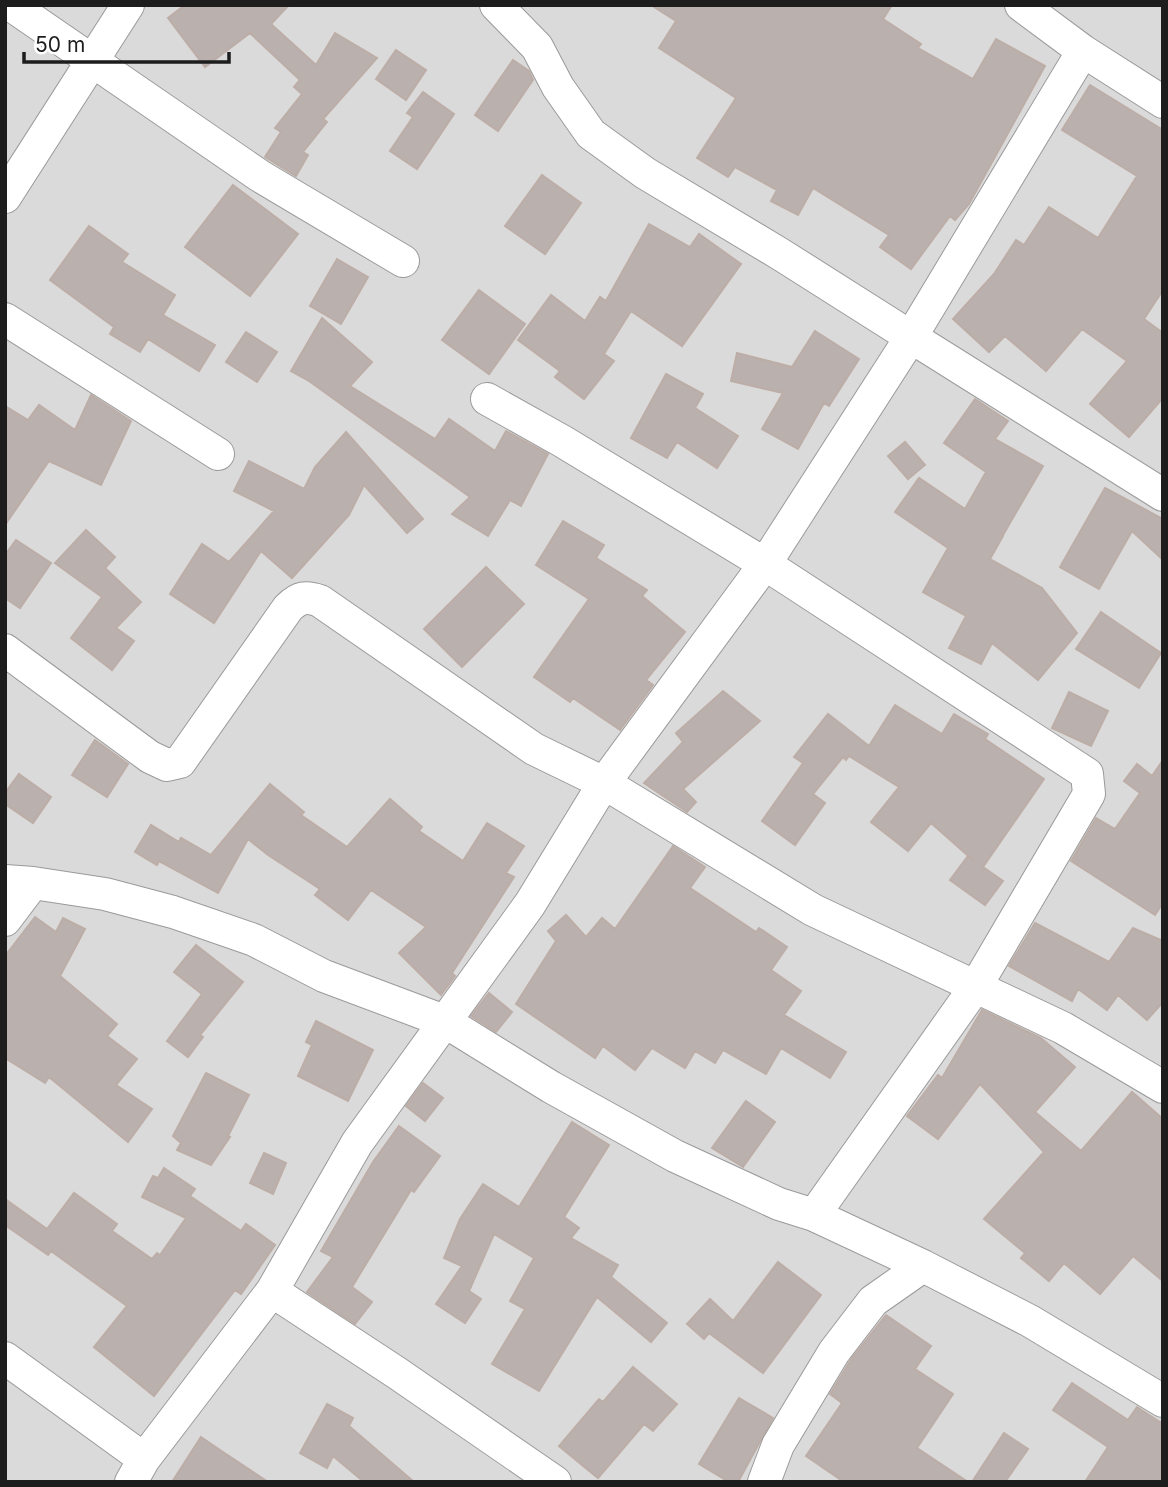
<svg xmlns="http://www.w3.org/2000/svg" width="1168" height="1487" font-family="Inter,sans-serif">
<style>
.residential{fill:#dbdada}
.building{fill:#bab0ad;stroke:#bdada7;stroke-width:2}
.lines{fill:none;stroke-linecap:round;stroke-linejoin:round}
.street-casing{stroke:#9a9a9a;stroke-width:34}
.street{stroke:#fff;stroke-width:32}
</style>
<rect width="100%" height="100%" fill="#ede8e4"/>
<path class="residential" d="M 5,5 L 1163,5 L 1163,1482 L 5,1482 Z"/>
<path class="building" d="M 185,5 L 289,5 L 271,24 L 316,65 L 335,33 L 377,58 L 323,119 L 327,122 L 303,152 L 308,155 L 296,176 L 265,157 L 281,132 L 275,128 L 302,94 L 294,87 L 300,80 L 250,33 L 205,67 L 168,18 Z
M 651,5 L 892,5 L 883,19 L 921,44 L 918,48 L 973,79 L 996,39 L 1045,66 L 969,204 L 955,220 L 950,216 L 911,269 L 880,247 L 889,235 L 813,188 L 798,215 L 771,201 L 777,190 L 735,167 L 728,177 L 697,158 L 736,98 L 659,48 L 676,21 Z
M 396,50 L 426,70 L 406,100 L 376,79 Z
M 513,60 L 529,71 L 533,80 L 498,131 L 475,115 Z
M 1090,85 L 1163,130 L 1163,290 L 1144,319 L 1163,333 L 1163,398 L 1129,437 L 1090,404 L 1127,361 L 1082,329 L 1046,371 L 1005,336 L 989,352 L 953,319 L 994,274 L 1016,240 L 1024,245 L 1049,207 L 1098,238 L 1137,176 L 1062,130 Z
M 423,92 L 454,114 L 417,169 L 390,151 L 413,117 L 407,113 Z
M 542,175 L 581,203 L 545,254 L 505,226 Z
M 233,185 L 298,234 L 250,296 L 185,247 Z
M 649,224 L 690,247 L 699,234 L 741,264 L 682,346 L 631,311 L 604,354 L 614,361 L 584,399 L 555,377 L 560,371 L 518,340 L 551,295 L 585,321 L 600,297 L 606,301 Z
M 89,226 L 128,254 L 122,262 L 175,295 L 163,315 L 215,345 L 199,371 L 148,339 L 140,352 L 110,334 L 114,327 L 50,280 Z
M 337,259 L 368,277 L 341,324 L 310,306 Z
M 479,290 L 525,324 L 489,374 L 442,340 Z
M 322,318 L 372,362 L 350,386 L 435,439 L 449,419 L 495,451 L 506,431 L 548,454 L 521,506 L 510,500 L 488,536 L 452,514 L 470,497 L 309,381 L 291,371 Z
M 815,331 L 859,359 L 829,406 L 824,403 L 798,449 L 762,429 L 783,393 L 731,381 L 737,353 L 792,367 Z
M 246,332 L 277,352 L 257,382 L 226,362 Z
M 666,374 L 703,394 L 695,408 L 738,436 L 717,468 L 677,442 L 667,458 L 631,438 Z
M 91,395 L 131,421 L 101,485 L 49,461 L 5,525 L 5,406 L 28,420 L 39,405 L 75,430 Z
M 975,399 L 1008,421 L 995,439 L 1043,466 L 1003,535 L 1000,533 L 1003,536 L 990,559 L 1042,588 L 1077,633 L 1038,680 L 992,643 L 981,664 L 949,648 L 966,616 L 923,592 L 948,548 L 895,512 L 919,478 L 965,509 L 986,472 L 944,443 Z
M 346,432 L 423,519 L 407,533 L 364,485 L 349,515 L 292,578 L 261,551 L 214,623 L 170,594 L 202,544 L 229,562 L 274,511 L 234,491 L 249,461 L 304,489 L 315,467 Z
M 905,442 L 925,465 L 908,479 L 888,456 Z
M 1105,488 L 1163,519 L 1163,560 L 1132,531 L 1099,589 L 1060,567 Z
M 563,521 L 604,545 L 596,558 L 647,590 L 642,596 L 685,632 L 646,680 L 653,685 L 620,730 L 573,698 L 570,702 L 534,677 L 589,599 L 536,565 Z
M 86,530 L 115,557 L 105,568 L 141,602 L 116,628 L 134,641 L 112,670 L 71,638 L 102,597 L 55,563 Z
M 16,540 L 51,563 L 20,608 L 5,598 L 5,555 Z
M 486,567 L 524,604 L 462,667 L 424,629 Z
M 1101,612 L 1161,653 L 1139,688 L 1076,649 Z
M 723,691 L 760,721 L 683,789 L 696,802 L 687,812 L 644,783 L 683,742 L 676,733 Z
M 1069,692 L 1108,711 L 1091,746 L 1052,728 Z
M 895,705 L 942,734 L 954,714 L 988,734 L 985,739 L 1044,779 L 983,867 L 1003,881 L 985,905 L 950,880 L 968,856 L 974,861 L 931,823 L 908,851 L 871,822 L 899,787 L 849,756 L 846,760 L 843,757 L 813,794 L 825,803 L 795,845 L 762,821 L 803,763 L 794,757 L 828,714 L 869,746 Z
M 95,740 L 128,764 L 107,797 L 72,775 Z
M 1163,760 L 1163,903 L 1155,915 L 1071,861 L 1096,818 L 1115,829 L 1140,793 L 1124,781 L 1137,764 L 1152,776 Z
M 19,774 L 51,797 L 33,823 L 5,804 L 5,793 Z
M 270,784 L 304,812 L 301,815 L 347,847 L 390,799 L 422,827 L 419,831 L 463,861 L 487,823 L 524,846 L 506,873 L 514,877 L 452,973 L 455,976 L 441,995 L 399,953 L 426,927 L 371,890 L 348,920 L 315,895 L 320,889 L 268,855 L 248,839 L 218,893 L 159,861 L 157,865 L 135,852 L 151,825 L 179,842 L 181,838 L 211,855 Z
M 673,846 L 705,867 L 690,888 L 756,932 L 759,928 L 787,947 L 771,970 L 801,991 L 784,1015 L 846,1052 L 830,1078 L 781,1048 L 766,1074 L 723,1050 L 715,1063 L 695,1051 L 685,1068 L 652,1048 L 635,1070 L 603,1046 L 595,1058 L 516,1004 L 556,941 L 548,931 L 566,915 L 586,937 L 602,918 L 615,929 Z
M 35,917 L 56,932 L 63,918 L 85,929 L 60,976 L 117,1024 L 107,1036 L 137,1059 L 116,1085 L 152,1109 L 128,1142 L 49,1077 L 45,1083 L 5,1058 L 5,956 Z
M 1035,923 L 1109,962 L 1133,928 L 1163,941 L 1163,1002 L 1147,1020 L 1118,995 L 1107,1010 L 1078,989 L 1072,1001 L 1009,966 Z
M 196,945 L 243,982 L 200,1035 L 203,1037 L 188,1057 L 167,1041 L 202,994 L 174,972 Z
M 489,993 L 512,1012 L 496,1032 L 471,1016 Z
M 982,1010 L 1041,1038 L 1075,1067 L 1035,1112 L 1081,1151 L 1132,1092 L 1163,1119 L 1163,1281 L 1133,1256 L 1100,1294 L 1064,1263 L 1049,1281 L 1021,1258 L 1025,1253 L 984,1219 L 1044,1152 L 980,1084 L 938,1139 L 907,1116 L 938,1075 L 942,1078 Z
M 316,1021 L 373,1050 L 348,1101 L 298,1076 L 312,1045 L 306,1042 Z
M 206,1073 L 249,1095 L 228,1136 L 230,1137 L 211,1165 L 177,1150 L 181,1143 L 173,1136 Z
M 423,1083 L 443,1098 L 425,1121 L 406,1106 Z
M 746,1101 L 775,1122 L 743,1167 L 712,1148 Z
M 572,1122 L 609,1145 L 564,1217 L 579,1228 L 571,1238 L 618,1265 L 611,1277 L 667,1323 L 651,1342 L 597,1297 L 539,1391 L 492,1364 L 525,1309 L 510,1301 L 534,1258 L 494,1234 L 469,1291 L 481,1299 L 465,1323 L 436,1304 L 462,1266 L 444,1258 L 460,1219 L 483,1184 L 519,1207 Z
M 399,1126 L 440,1156 L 414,1192 L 411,1190 L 352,1287 L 372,1302 L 355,1324 L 307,1292 L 333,1257 L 321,1251 L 373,1162 Z
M 264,1153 L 286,1163 L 273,1194 L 250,1183 Z
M 164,1168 L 195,1189 L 190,1196 L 241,1231 L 246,1224 L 275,1245 L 241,1294 L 235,1290 L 154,1396 L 94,1347 L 127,1306 L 51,1251 L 48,1255 L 5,1225 L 5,1199 L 47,1229 L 74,1193 L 117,1224 L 112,1231 L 152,1259 L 157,1253 L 160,1255 L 186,1218 L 142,1197 L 153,1176 L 158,1178 Z
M 778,1262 L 821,1295 L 763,1373 L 709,1333 L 704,1339 L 687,1324 L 710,1299 L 733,1321 Z
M 886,1315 L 931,1346 L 915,1369 L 953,1394 L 917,1448 L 968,1482 L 844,1482 L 806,1456 L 842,1403 L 830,1394 L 852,1358 Z
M 633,1367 L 677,1404 L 653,1431 L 644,1424 L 598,1478 L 559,1446 L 599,1399 L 603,1402 Z
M 1072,1383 L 1128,1420 L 1137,1407 L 1163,1424 L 1163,1482 L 1085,1482 L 1108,1447 L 1053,1410 Z
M 739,1398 L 773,1418 L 738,1482 L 729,1482 L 699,1464 Z
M 327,1404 L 353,1418 L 349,1426 L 414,1482 L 364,1482 L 333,1456 L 327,1468 L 300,1453 Z
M 1004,1433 L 1028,1449 L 1005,1482 L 972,1482 Z
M 201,1437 L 223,1452 L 268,1482 L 172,1482 Z"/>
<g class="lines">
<defs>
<path id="street" d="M 11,5 L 260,176 L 403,261
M 1021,5 L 1083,51 L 1163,102
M 1083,51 L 911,337 L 1163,495
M 5,197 L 128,5
M 5,319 L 218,454
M 487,399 L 562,441 L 765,564 L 1087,774 L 1089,794 L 976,986 L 814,1215
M 5,650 L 150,757 L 167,765 L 180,762 L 288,608 C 299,597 306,596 320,601 L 534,749 L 604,783 L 813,910 L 1063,1028 L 1163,1087
M 5,881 L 33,883 L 105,894 L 173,912 L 254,940 L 324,976 L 444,1021 L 551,1087 L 675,1156 L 779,1204 L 814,1215 L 923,1266 L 1030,1321 L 1163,1401
M 5,920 L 33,883
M 272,1291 L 397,1373 L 555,1482
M 5,1358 L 144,1459
M 131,1482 L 144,1459 L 272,1291 L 357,1143 L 530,904 L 604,783 L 765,564 L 911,337 L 780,254 L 645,173 L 591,134 L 558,87 L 537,47 L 496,5
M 764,1482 L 778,1445 L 834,1352 L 873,1301 L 923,1266"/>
</defs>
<use href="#street" class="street-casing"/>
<use href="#street" class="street"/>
</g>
<rect width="1168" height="1487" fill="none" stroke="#1d1d1d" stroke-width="14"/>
<path d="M24 52v10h205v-10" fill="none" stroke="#1d1d1d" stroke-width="3.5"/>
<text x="35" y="52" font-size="21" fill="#1d1d1d" stroke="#ffffff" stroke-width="5" paint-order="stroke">50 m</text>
</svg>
